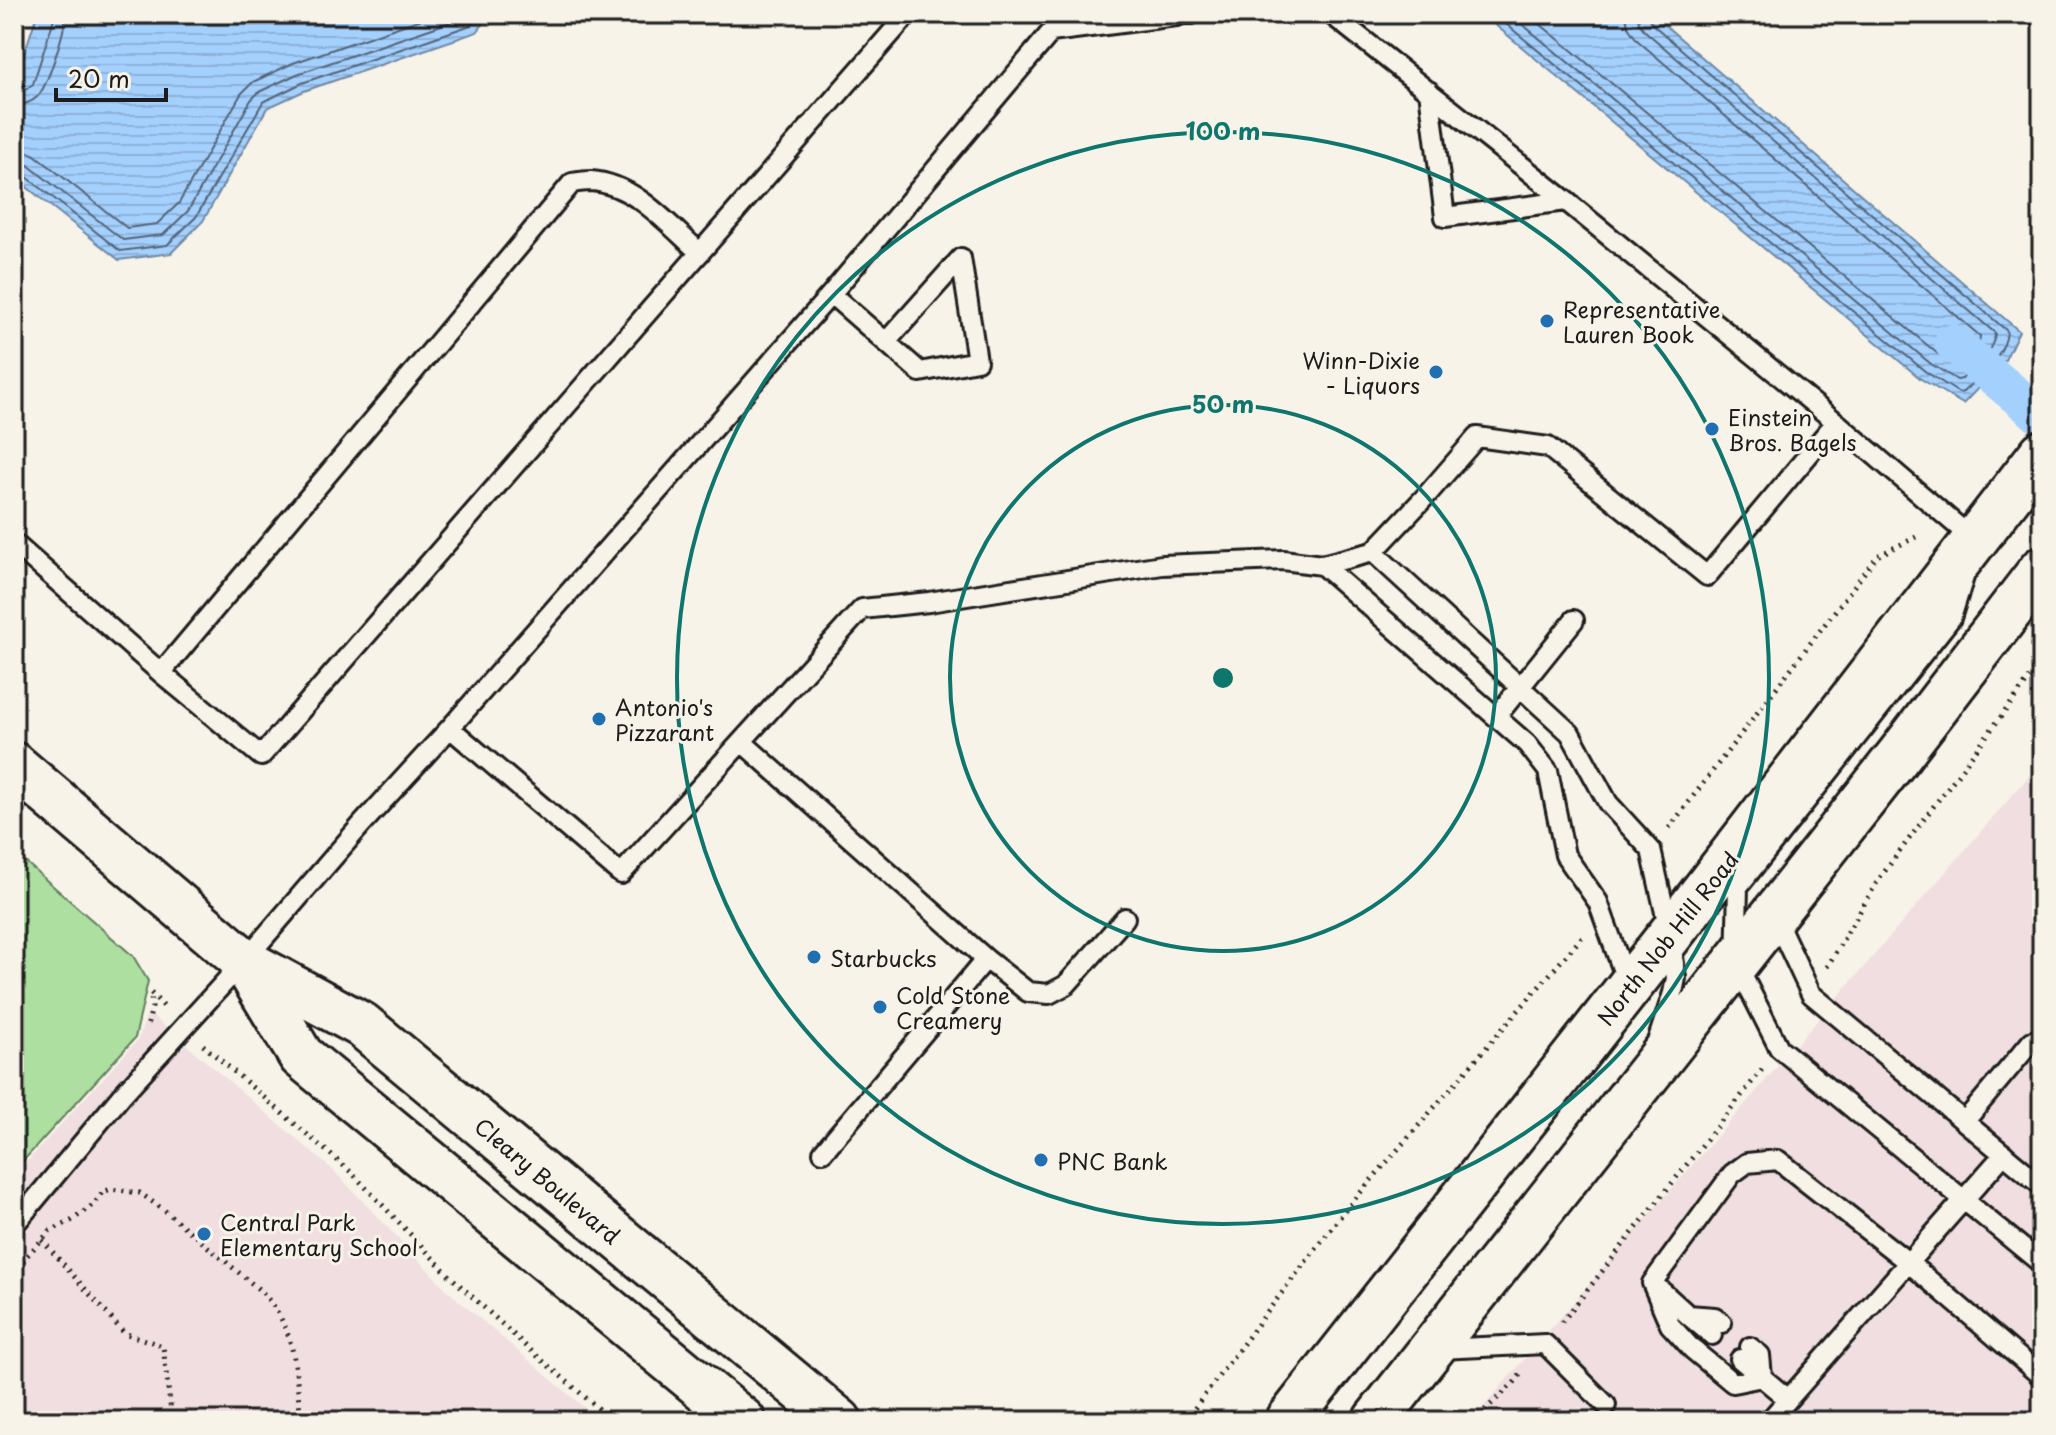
<svg xmlns="http://www.w3.org/2000/svg" width="2056" height="1435" font-family="'Playpen Sans',sans-serif">
<style>
.built{fill:#f0dee0}
.park{fill:#acdfa0;stroke:#647e5e;stroke-width:2}
.water{fill:url(#water-rules);stroke:#6e88a4;stroke-width:2}
.lines{fill:none;stroke-linecap:round;stroke-linejoin:round}
.shore{stroke:#526476;stroke-width:2}
.canal{stroke:#a4d0fe;stroke-width:38}
.lane-casing{stroke:#1c1c1c;stroke-width:24}
.secondary-casing{stroke:#1c1c1c;stroke-width:50}
.path{stroke:#1c1c1c;stroke-width:5;stroke-dasharray:2 6;stroke-linecap:butt}
.lane{stroke:#f7f3e8;stroke-width:18}
.secondary{stroke:#f7f3e8;stroke-width:44}
.ring{fill:none;stroke:#0f766e;stroke-width:4}
.poi-dot{fill:#1f6fb2;stroke:#f7f3e8;stroke-width:3}
.labels{text-anchor:middle;dominant-baseline:central;stroke-width:6;stroke-linejoin:round;paint-order:stroke}
.poi-label{font-size:22px;fill:#1c1c1c;stroke:#f7f3e8;text-anchor:start}
.street-label{font-size:22px;fill:#1c1c1c;stroke:#f7f3e8}
.centre{fill:#0f766e;stroke:#f7f3e8;stroke-width:4}
.ring-label{font-size:24px;text-anchor:middle;font-weight:bold;fill:#0f766e;stroke:#f7f3e8;stroke-width:6;stroke-linejoin:round;paint-order:stroke}
</style>
<defs>
<pattern id="water-rules" width="6" height="5" patternUnits="userSpaceOnUse" patternTransform="scale(2)"><rect width="6" height="5" fill="#a4d0fe"/><path d="M0 2.5h6" fill="none" stroke="#8db2d9"/></pattern>
</defs>
<rect width="100%" height="100%" fill="#f7f3e8"/>
<filter id="ink" filterUnits="userSpaceOnUse"><feTurbulence type="fractalNoise" baseFrequency=".0125" numOctaves="2"/><feDisplacementMap in="SourceGraphic" scale="16" xChannelSelector="R" yChannelSelector="G"/><feConvolveMatrix kernelMatrix="1 2 1 2 8 2 1 2 1" color-interpolation-filters="sRGB"/></filter>
<g filter="url(#ink)">
<path class="built" d="M 2042,761 L 2042,1421 L 1471,1421 Z
M 148,1012 L 334,1171 L 450,1293 L 600,1421 L 14,1421 L 14,1176 L 138,1040 Z"/>
<path class="park" d="M 14,852 L 133,956 L 148,981 L 135,1038 L 14,1171 Z"/>
<path class="water" d="M 37,14 L 491,14 L 477,32 L 304,91 L 267,108 L 203,221 L 171,253 L 119,260 L 14,177 L 14,86 Z
M 1482,14 L 1652,14 L 2019,331 L 2005,360 L 1963,404 L 1921,379 Z"/>
<g class="lines">
<path class="shore" d="M 1494,14 L 1926,372 L 1959,393 L 1963,392 C 1980,375 2006,355 2007,331 L 1651,23 L 1648,14
M 1510,14 L 1931,364 L 1957,380 L 1962,379 C 1974,366 1994,352 1995,333 L 1645,31 L 1639,23 L 1638,14
M 1528,14 L 1938,354 L 1955,365 C 1965,362 1980,346 1980,336 L 1637,40 L 1628,27 L 1626,14
M 14,93 L 24,91 L 33,84 L 53,22 L 54,14
M 14,105 C 23,105 31,103 37,97 C 48,87 65,29 66,14
M 14,149 L 23,150 L 35,155 L 127,228 L 157,224 L 179,203 L 241,94 L 253,82 L 293,63 L 436,14
M 14,161 L 28,165 L 123,240 L 163,235 L 188,211 L 251,100 L 259,92 L 297,74 L 465,17 L 468,14
M 14,171 L 22,173 L 120,251 L 167,245 L 196,217 L 263,102 L 302,83 L 471,25 L 481,14"/>
<path class="canal" d="M 1953,343 L 2042,417"/>
<defs>
<path id="lane" d="M 1331,14 L 1566,201 L 1836,422 L 1975,541
M 1429,91 L 1445,217 L 1566,201
M 831,294 L 920,372 L 977,361 L 961,258 L 886,342
M 14,543 L 161,673 L 261,756 L 908,14
M 1373,552 L 1570,733 L 1608,803 L 1651,850 L 1670,935 L 1676,978 L 1673,993 L 1658,1039
M 1322,565 L 1527,744 L 1548,771 L 1565,855 L 1598,902 L 1628,985
M 1964,577 L 1951,618 L 1738,887 L 1736,963 L 1779,1048 L 2042,1264
M 161,673 L 572,183 C 578,182 585,181 591,181 C 635,184 669,225 700,253
M 1496,717 L 1574,620
M 450,728 L 621,874 L 862,609 L 929,602 L 1162,565 L 1283,560 L 1322,565 L 1373,552 L 1425,497 L 1477,437 L 1548,447 L 1707,576 L 1836,422
M 742,742 L 986,959 L 1028,992 L 1049,994 L 1066,985 L 1125,918
M 1775,917 L 1811,994 L 2042,1186
M 1965,1121 L 2032,1041 L 2042,1039
M 823,1152 L 986,959
M 14,1225 L 122,1095 L 244,961 L 362,824 L 450,728 L 831,294 L 1051,32 L 1192,14
M 1657,1287 L 1688,1315 L 1715,1317 L 1722,1323
M 1688,1315 L 1712,1335
M 1750,1347 L 1760,1355 L 1762,1377
M 1439,1349 L 1545,1344 L 1606,1405
M 1740,1359 L 1788,1399
M 1762,1377 L 1733,1383 L 1692,1349 L 1670,1325 L 1652,1283 L 1732,1174 L 1747,1163 L 1778,1160 L 1909,1263 L 2042,1377
M 1769,1421 L 2004,1154"/>
<path id="secondary" d="M 14,765 L 244,961 L 362,1025 L 839,1421
M 245,963 L 301,1056 L 743,1421
M 1288,1421 L 1670,935 L 2042,453
M 1375,1421 L 1900,754 L 2042,569"/>
</defs>
<use href="#lane" class="lane-casing"/>
<use href="#secondary" class="secondary-casing"/>
<path class="path" d="M 1669,828 L 1877,556 L 1916,537
M 1827,967 L 1879,879 L 2042,662
M 151,993 L 167,1010
M 148,1024 L 152,1007 L 151,994
M 203,1045 L 351,1172 L 451,1277 L 528,1348 L 613,1421
M 42,1240 L 124,1333 L 163,1346 L 172,1421
M 14,1284 L 24,1259 L 50,1231 L 71,1221 L 94,1204 L 103,1192 L 111,1189 L 140,1193 L 164,1210 L 262,1292 C 298,1331 295,1371 301,1421
M 1562,1322 L 1764,1067
M 1185,1421 L 1258,1324 L 1347,1208 L 1583,936
M 1473,1421 L 1514,1383 L 1523,1371"/>
<use href="#lane" class="lane"/>
<use href="#secondary" class="secondary"/>
</g>
</g>
<g class="ring">
<circle cx="1223" cy="678" r="273"/>
<circle cx="1223" cy="678" r="546"/>
</g>
<g class="poi-dot">
<circle cx="1547" cy="321" r="8"/>
<circle cx="1436" cy="372" r="8"/>
<circle cx="1712" cy="429" r="8"/>
<circle cx="599" cy="719" r="8"/>
<circle cx="814" cy="957" r="8"/>
<circle cx="880" cy="1007" r="8"/>
<circle cx="1041" cy="1160" r="8"/>
<circle cx="204" cy="1234" r="8"/>
</g>
<g class="labels">
<g class="poi-label">
<text x="1563" y="308">Representative<tspan x="1563" dy="25">Lauren Book</tspan></text>
<text x="1420" y="359" text-anchor="end">Winn-Dixie<tspan x="1420" dy="25">- Liquors</tspan></text>
<text x="1728" y="416">Einstein<tspan x="1728" dy="25">Bros. Bagels</tspan></text>
<text x="615" y="706">Antonio's<tspan x="615" dy="25">Pizzarant</tspan></text>
<text x="830" y="957">Starbucks</text>
<text x="896" y="994">Cold Stone<tspan x="896" dy="25">Creamery</tspan></text>
<text x="1057" y="1160">PNC Bank</text>
<text x="220" y="1221">Central Park<tspan x="220" dy="25">Elementary School</tspan></text>
</g>
<g class="street-label">
<text transform="translate(1667 938) rotate(-52)">North Nob Hill Road</text>
<text transform="translate(548 1180) rotate(40)">Cleary Boulevard</text>
</g>
</g>
<circle cx="1223" cy="678" r="12" class="centre"/>
<g class="ring-label">
<text x="1223" y="140">100 m</text>
<text x="1223" y="413">50 m</text>
</g>
<rect width="2056" height="1435" fill="none" stroke="#f7f3e8" stroke-width="48"/>
<rect x="24" y="24" width="2008" height="1387" fill="none" stroke="#1c1c1c" stroke-width="3" filter="url(#ink)"/>
<path d="M56 88v12h110v-12" fill="none" stroke="#1c1c1c" stroke-width="4"/>
<text x="68" y="88" font-size="24" fill="#1c1c1c" stroke="#f7f3e8" stroke-width="6" paint-order="stroke">20 m</text>
</svg>
